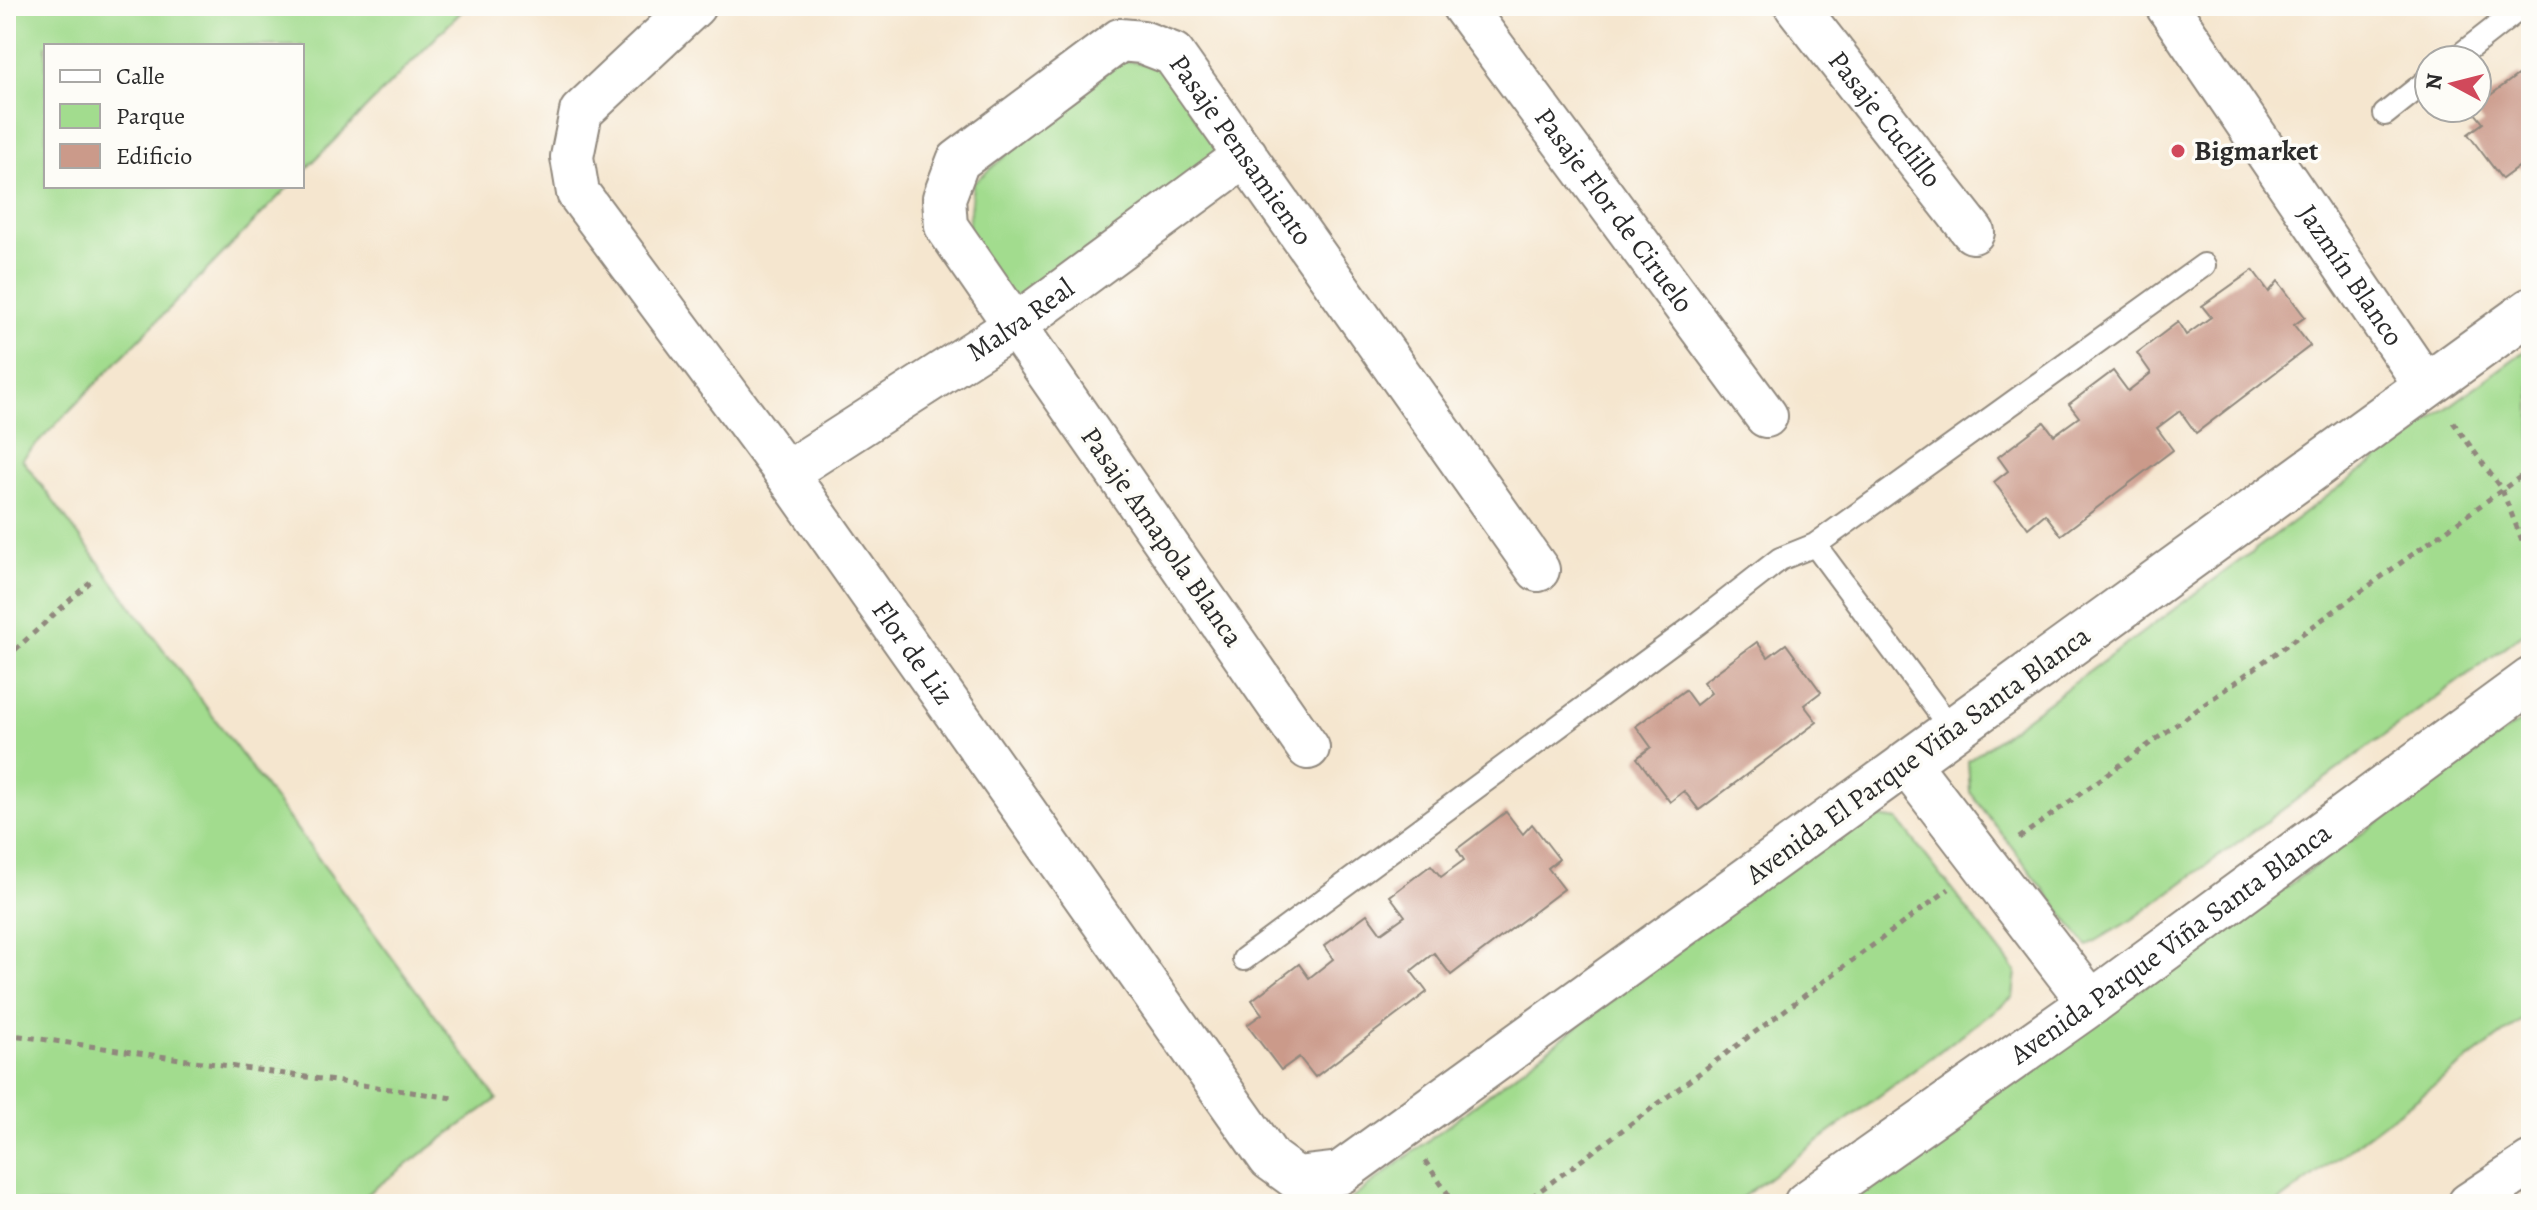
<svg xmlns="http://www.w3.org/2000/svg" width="2537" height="1210" font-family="Alegreya,serif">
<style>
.green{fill:#a2dc8e;stroke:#66845c;stroke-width:2}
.building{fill:#cb9a8a}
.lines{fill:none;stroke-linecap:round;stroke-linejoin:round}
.lane-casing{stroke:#90887d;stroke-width:26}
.street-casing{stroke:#90887d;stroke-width:46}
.secondary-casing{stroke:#90887d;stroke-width:48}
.path{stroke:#90887d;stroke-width:5;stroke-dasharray:6 6;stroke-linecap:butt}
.lane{stroke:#fff;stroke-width:22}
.street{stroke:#fff;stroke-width:42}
.secondary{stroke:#fff;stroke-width:44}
.poi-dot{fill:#d1495b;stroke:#fdfcf7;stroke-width:3}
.labels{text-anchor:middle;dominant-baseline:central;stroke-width:7;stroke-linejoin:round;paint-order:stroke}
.street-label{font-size:28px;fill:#2b2b2b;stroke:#fdfcf7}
.poi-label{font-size:28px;font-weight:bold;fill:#2b2b2b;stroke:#fdfcf7;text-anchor:start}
</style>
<rect width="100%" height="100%" fill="#fdfcf7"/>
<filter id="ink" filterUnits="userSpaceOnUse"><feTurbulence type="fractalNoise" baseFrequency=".0125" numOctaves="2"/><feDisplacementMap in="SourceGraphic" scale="16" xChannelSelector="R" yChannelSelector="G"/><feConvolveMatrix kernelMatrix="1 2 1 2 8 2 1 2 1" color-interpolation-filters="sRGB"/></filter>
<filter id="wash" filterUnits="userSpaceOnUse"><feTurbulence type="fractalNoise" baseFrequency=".006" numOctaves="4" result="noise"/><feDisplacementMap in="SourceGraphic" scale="32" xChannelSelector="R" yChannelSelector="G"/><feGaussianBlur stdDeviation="1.8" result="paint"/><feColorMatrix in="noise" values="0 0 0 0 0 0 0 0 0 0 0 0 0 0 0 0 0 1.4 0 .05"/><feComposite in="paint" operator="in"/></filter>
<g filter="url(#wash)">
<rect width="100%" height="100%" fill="#f5e6cf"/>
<path class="green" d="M 6,6 L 467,6 L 302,173 L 302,46 L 46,46 L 46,186 L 289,186 L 22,459 L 497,1099 L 353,1204 L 6,1204 Z
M 1120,60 L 1162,65 L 1219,156 L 1012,304 L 968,231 L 973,183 Z
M 2531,346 L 2531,628 L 2133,919 L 2087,946 L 1970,792 L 1968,761 Z
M 2531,714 L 2531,1013 L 2276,1204 L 1836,1204 Z
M 1856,814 L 1898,820 L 2016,972 L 2013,997 L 1733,1204 L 1345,1204 Z"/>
<g id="blocks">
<path class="building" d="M 2519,74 L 2529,87 L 2531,86 L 2531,181 L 2520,166 L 2502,179 L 2468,134 L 2483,123 L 2471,108 L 2477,108 L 2477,105 Z
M 2253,270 L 2269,292 L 2278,281 L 2305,317 L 2294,325 L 2310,346 L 2196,433 L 2180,411 L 2157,428 L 2173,450 L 2061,535 L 2045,514 L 2028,528 L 1994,482 L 2008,471 L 1998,457 L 2044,422 L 2054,435 L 2079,417 L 2069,404 L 2113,371 L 2128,391 L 2151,373 L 2137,353 L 2178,322 L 2186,335 L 2211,317 L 2202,306 Z
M 1757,642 L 1768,657 L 1786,644 L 1821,692 L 1804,705 L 1817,722 L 1699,810 L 1684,791 L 1670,802 L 1637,758 L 1651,747 L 1636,726 L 1685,690 L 1696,705 L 1711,693 L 1703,682 Z
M 1506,812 L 1523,834 L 1532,824 L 1559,859 L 1548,868 L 1564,889 L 1451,975 L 1434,953 L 1411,971 L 1427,992 L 1315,1077 L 1299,1057 L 1281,1070 L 1247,1025 L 1262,1014 L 1252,1000 L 1299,964 L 1309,978 L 1333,959 L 1324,946 L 1367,914 L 1381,933 L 1405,916 L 1390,896 L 1431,865 L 1441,877 L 1464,860 L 1457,849 Z"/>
</g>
</g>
<g filter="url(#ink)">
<use href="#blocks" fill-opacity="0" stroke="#90887d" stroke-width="2"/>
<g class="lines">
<defs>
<path id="lane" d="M 2454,60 L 2523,6
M 2385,114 L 2429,79
M 1815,545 L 2204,265
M 1244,959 L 1697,624 L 1780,559 L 1815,545 L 1952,730"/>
<g id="street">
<path id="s1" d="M 694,6 L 581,112 L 572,157 L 578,193 L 786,473 L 1270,1159 L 1296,1178 L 1340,1173 L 1907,763"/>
<path id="s2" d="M 1463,6 L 1766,416"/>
<path id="s3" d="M 1796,6 L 1973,232"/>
<path id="s4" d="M 2167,6 L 2426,386"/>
<path id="s5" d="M 786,473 L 1016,325 L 1246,155"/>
<path id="s6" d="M 1308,748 L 946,226 L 944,198 L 958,161 L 1120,40 L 1142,42 L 1173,54 L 1538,570"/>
<path d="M 2469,1204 L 2531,1163"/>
</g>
<g id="secondary">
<path d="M 2091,1003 L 1907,763 L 2531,310"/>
<path id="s7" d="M 1806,1204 L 2091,1003 L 2531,680"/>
</g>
</defs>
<use href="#lane" class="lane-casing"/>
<use href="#street" class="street-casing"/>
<use href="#secondary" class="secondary-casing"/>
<path class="path" d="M 2453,422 L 2502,490 L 2531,563
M 6,658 L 90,582
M 2019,838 L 2531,469
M 6,1034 L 453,1098
M 1425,1161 L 1455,1204
M 1522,1204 L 1949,889"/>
<use href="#lane" class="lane"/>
<use href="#street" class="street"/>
<use href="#secondary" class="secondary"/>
</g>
</g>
<circle class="poi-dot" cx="2178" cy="151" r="8"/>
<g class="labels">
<g class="street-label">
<text stroke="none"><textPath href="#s3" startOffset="144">Pasaje Cuclillo</textPath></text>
<text stroke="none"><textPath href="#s6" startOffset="1078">Pasaje Pensamiento</textPath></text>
<text stroke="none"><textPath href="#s2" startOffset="254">Pasaje Flor de Ciruelo</textPath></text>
<text stroke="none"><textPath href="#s4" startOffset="326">Jazmín Blanco</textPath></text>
<text stroke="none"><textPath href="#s5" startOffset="280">Malva Real</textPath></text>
<text transform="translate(1162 537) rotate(55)">Pasaje Amapola Blanca</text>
<text stroke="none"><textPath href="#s1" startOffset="806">Flor de Liz</textPath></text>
<text transform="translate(1918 755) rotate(-36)">Avenida El Parque Viña Santa Blanca</text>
<text stroke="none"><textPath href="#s7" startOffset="448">Avenida Parque Viña Santa Blanca</textPath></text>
</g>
<g class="poi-label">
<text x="2194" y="151">Bigmarket</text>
</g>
</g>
<rect width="2537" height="1210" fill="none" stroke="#fdfcf7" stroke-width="32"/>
<rect x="44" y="44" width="260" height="144" fill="#fdfcf7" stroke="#a9a8a5" stroke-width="2"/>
<rect x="60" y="70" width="40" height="12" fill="#ffffff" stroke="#a9a8a5" stroke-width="2"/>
<text x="116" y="84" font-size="24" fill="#2b2b2b">Calle</text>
<rect x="60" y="104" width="40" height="24" fill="#a2dc8e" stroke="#a9a8a5" stroke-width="2"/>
<text x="116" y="124" font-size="24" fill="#2b2b2b">Parque</text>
<rect x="60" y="144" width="40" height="24" fill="#cb9a8a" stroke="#a9a8a5" stroke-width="2"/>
<text x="116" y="164" font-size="24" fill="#2b2b2b">Edificio</text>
<g transform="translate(2453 84) rotate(277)"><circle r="38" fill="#fdfcf7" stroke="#a9a8a5" stroke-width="2"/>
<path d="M0-6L14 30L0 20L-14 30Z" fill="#d1495b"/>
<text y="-12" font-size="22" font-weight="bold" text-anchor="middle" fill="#2b2b2b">N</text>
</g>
</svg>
